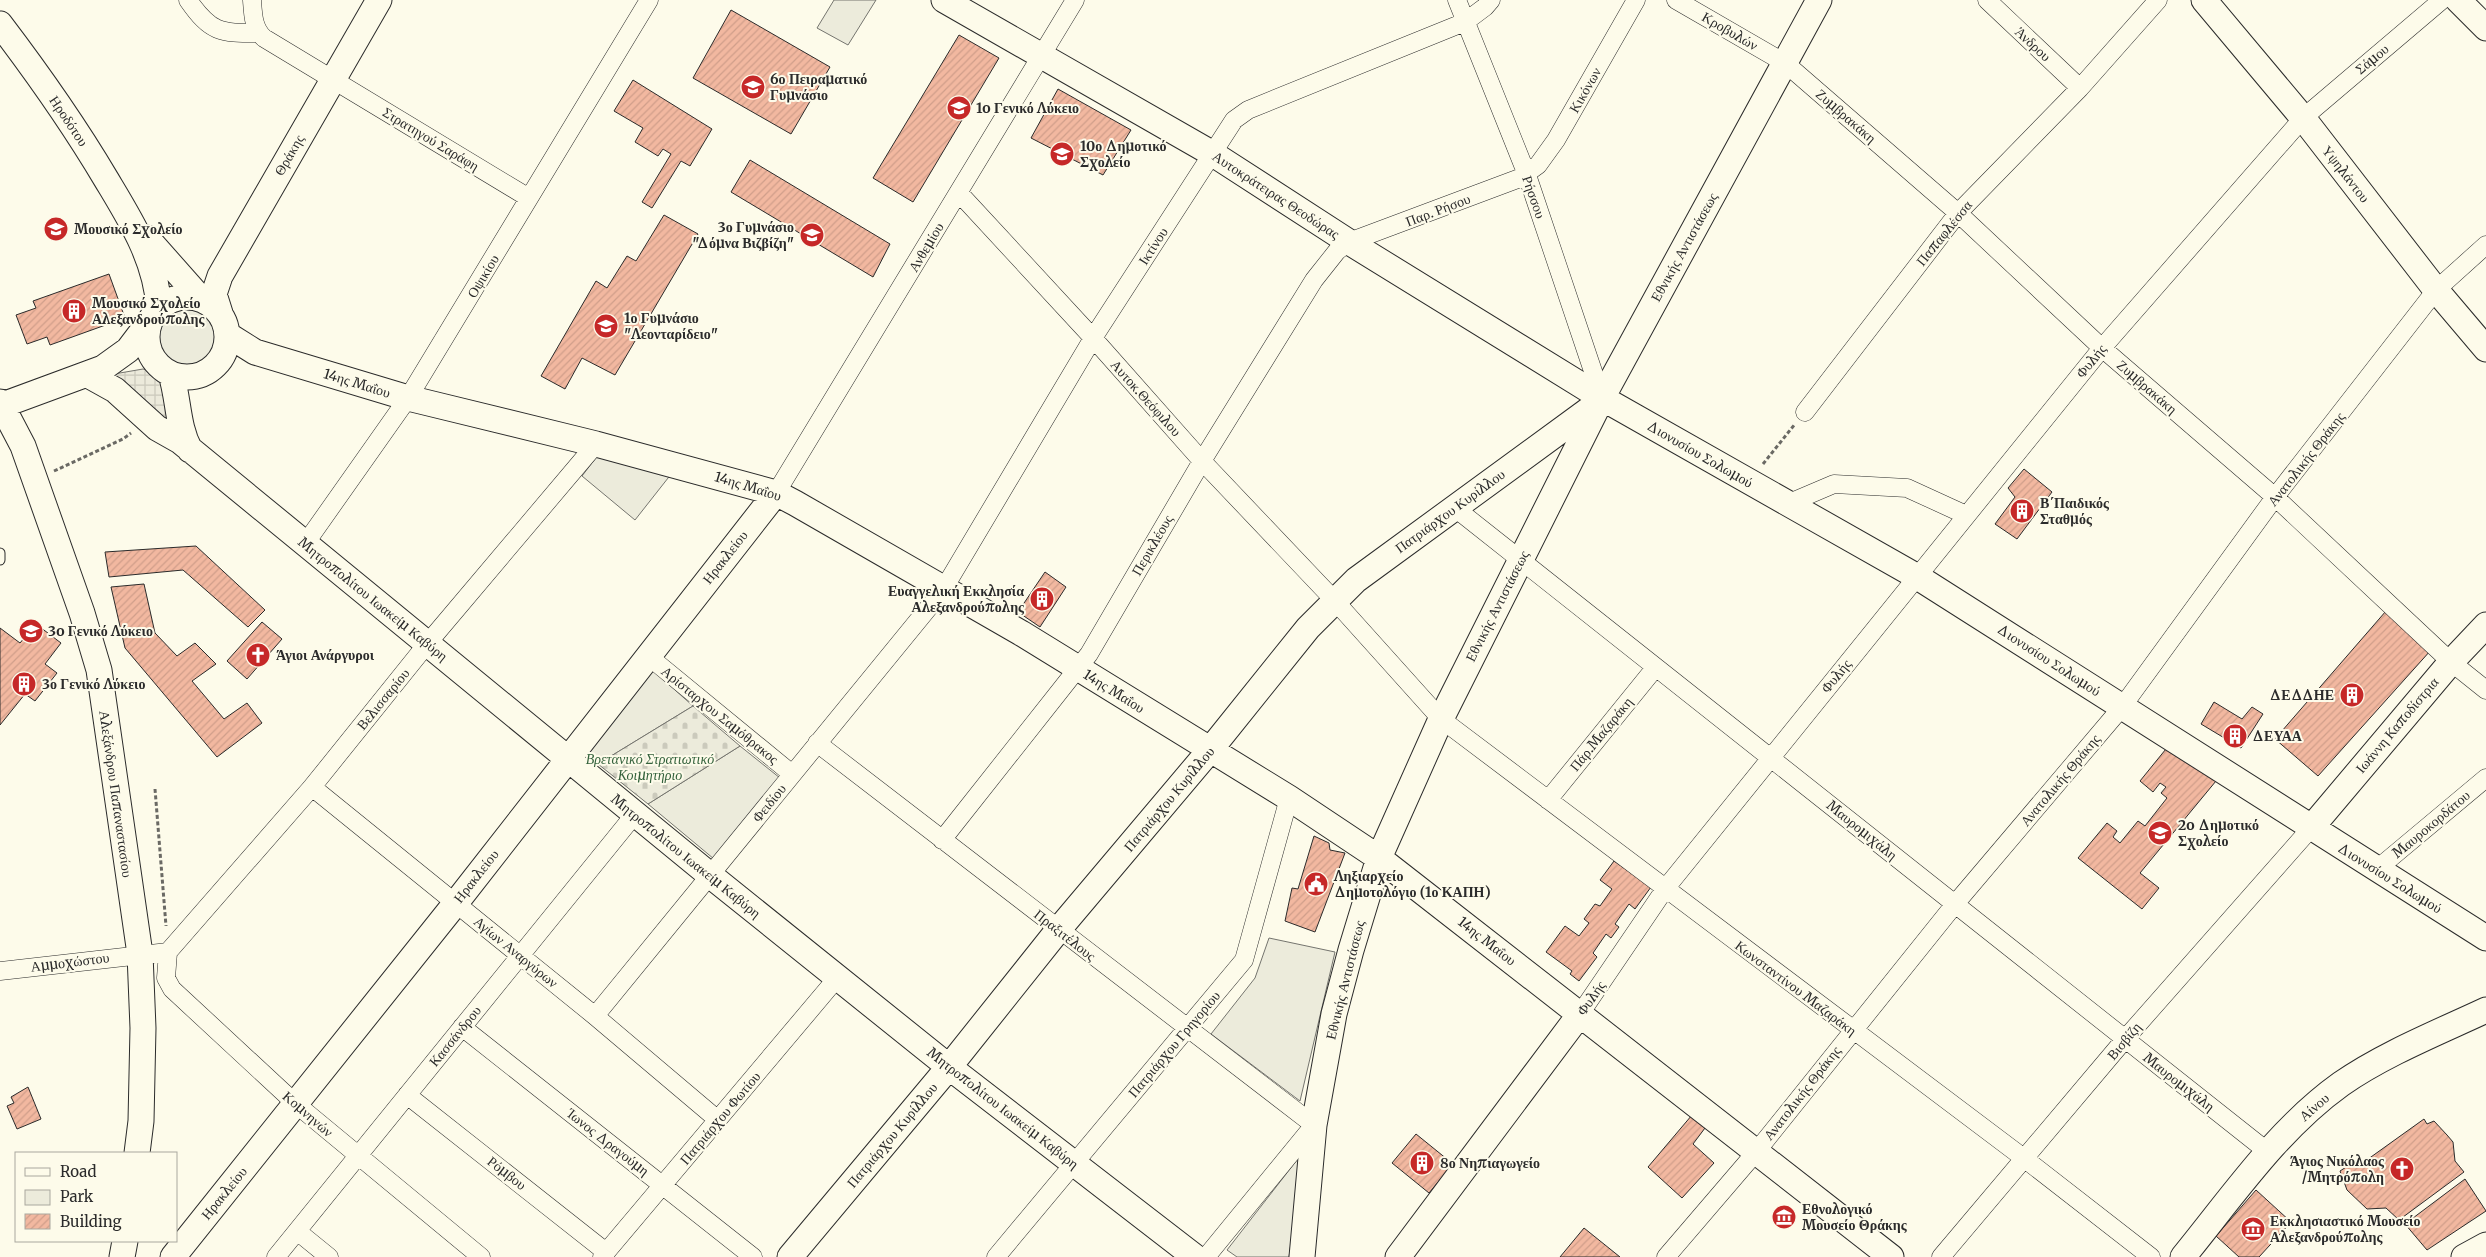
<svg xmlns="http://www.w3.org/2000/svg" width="2486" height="1257" font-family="Merriweather,serif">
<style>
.green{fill:#ecebdb;stroke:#74746e}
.cemetery{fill:url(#cemetery-stones);stroke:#74746e}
.plaza{fill:url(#plaza-grid);stroke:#74746e}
.building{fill:url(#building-hatch);stroke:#2b2b2b}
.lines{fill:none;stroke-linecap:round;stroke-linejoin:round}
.lane-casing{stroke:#2b2b2b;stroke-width:11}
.street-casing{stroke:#2b2b2b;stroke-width:19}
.secondary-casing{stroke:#2b2b2b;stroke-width:27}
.path{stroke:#6a6964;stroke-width:3;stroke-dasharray:4 2.5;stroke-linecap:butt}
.lane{stroke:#fdfbea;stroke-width:9}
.street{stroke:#fdfbea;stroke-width:18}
.secondary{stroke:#fdfbea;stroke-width:25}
.labels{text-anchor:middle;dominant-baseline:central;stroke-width:4;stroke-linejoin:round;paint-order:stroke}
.street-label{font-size:14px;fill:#2b2b2b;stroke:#fdfbea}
.poi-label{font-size:14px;font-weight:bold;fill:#2b2b2b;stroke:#fdfbea;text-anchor:start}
.park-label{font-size:14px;font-style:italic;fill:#34623c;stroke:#fdfbea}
</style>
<defs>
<pattern id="cemetery-stones" width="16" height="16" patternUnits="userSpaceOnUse" patternTransform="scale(1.25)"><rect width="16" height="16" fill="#ecebdb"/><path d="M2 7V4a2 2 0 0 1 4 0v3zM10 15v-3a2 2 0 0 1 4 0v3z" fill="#cbcabc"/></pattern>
<pattern id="plaza-grid" width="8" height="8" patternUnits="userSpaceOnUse" patternTransform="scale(1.25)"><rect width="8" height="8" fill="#eceadb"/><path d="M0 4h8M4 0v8" fill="none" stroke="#cbc9bc"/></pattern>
<pattern id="building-hatch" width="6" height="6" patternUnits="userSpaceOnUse" patternTransform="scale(1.25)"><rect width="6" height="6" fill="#f2b8a0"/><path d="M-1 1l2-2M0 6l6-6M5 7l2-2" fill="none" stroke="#d09e8a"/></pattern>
</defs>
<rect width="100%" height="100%" fill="#fdfbea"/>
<path class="green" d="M 834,0 L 876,0 L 848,45 L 817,28 Z
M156 335a33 33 0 1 1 66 0a33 33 0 1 1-66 0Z
M 601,451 L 672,473 L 635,520 L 582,476 Z
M 648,666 L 693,706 L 598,764 L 582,753 Z
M 740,746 L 780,778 L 714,859 L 648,804 Z
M 1269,938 L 1335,952 L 1300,1101 L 1211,1034 L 1255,978 Z
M 1304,1151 L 1289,1257 L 1237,1257 L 1227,1250 Z"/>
<path class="cemetery" d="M 693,706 L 740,746 L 648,804 L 598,764 Z"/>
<path class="plaza" d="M 143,369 L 159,373 L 172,427 L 114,380 L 114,374 Z"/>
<path class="building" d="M 731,10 L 830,67 L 791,134 L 693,78 Z
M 959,35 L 999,58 L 913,202 L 873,178 Z
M 633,80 L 712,129 L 690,166 L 681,161 L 652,208 L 642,202 L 671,154 L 663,149 L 658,156 L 635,142 L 643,128 L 614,111 Z
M 1058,89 L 1131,130 L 1103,175 L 1031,138 Z
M 750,160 L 890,244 L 873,277 L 731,192 Z
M 664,215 L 698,234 L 615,375 L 582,358 L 565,389 L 541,376 L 596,281 L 607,288 L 627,256 L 636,261 Z
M 109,274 L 125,318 L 50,345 L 47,337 L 27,344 L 16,315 L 36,308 L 33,301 Z
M 2024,469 L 2052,492 L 2017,539 L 1995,524 L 2015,497 L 2008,488 Z
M 196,546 L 265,610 L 248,627 L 183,570 L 109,577 L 105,552 Z
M 1045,572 L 1066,587 L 1040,627 L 1018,612 Z
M 144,584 L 155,633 L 177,656 L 195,643 L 216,664 L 192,681 L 224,719 L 247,703 L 262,723 L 217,757 L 125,648 L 111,587 Z
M 2386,611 L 2431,650 L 2318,776 L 2275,739 Z
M 262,622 L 282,639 L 247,679 L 227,661 Z
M 36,624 L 61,643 L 45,664 L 57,673 L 35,701 L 25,694 L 0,725 L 0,628 L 20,643 Z
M 2214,702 L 2242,719 L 2252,707 L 2263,714 L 2241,748 L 2201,724 Z
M 2170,744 L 2216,781 L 2140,873 L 2159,888 L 2142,909 L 2078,858 L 2107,823 L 2117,831 L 2113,837 L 2120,843 L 2138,821 L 2145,826 L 2167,798 L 2161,793 L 2166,787 L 2160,783 L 2153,792 L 2140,781 Z
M 1314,836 L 1329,843 L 1330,850 L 1345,853 L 1315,932 L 1285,921 L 1292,888 L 1298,889 Z
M 1614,861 L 1651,887 L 1635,909 L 1629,904 L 1615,924 L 1619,927 L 1611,938 L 1606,934 L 1593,953 L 1597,957 L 1579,981 L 1570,974 L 1572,971 L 1546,952 L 1565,926 L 1579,936 L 1589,923 L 1584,919 L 1595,904 L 1600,906 L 1612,889 L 1600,880 Z
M 28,1087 L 41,1119 L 17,1129 L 7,1106 L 14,1103 L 11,1097 Z
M 1692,1115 L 1705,1128 L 1693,1144 L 1714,1163 L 1682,1198 L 1648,1167 Z
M 2424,1119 L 2427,1124 L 2434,1121 L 2447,1135 L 2453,1142 L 2455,1161 L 2464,1172 L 2399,1220 L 2386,1208 L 2367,1209 L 2347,1190 L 2340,1171 L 2354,1162 L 2357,1167 Z
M 1416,1134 L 1453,1164 L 1429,1193 L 1392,1163 Z
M 2465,1179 L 2486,1211 L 2427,1250 L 2405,1224 Z
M 2256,1190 L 2291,1222 L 2259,1257 L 2239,1257 L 2216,1236 Z
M 1584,1228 L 1620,1257 L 1560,1257 Z"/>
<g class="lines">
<defs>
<path id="lane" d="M 0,553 L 0,560"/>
<path id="street" d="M 188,0 C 211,33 220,33 258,33
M 252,0 C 253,14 253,28 264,38 L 529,198
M 1457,0 L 1527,175 L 1602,398
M 1676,0 L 1785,63 L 1958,213 L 2102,348 L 2275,497 L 2451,662 L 2486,690
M 1987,0 L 2080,88
M 959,193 L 1093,338 L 1202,461 L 1335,601 L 1441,719 L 2025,1159 L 2151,1257
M 1805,412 L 1958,213 L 2080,88 L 2158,0
M 776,493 L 1075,0
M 1787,504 L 1834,484 L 1907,488 L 1966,515
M 1455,508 L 2268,1152
M 305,544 L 408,398 L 649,0
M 647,655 L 792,774
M 817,743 L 1314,1125 L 1206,1257
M 312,787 L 595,1016 L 718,1120
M 1548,800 L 1655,668
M 942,840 L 1089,654 L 1202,461 L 1314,280 L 1337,251 L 1349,242 L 1520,178 L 1538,165 L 1556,140 L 1636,0
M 2376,870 L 2486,778
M 168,952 L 312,787 L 427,644 L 596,444
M 168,952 L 166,978 L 172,989 L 296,1104 L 481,1257
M 0,971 L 168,952
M 1580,1014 L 1665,889 L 2102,348 L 2303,118 L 2442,0
M 595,1016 L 943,590 L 1093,338 L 1234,120 L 1248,110 L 1465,22 L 1485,7 L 1491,0
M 462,1027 L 753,1257
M 407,1095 L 606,1252
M 297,1231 L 329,1257
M 276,1257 L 635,814
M 602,1257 L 837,978
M 996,1257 L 1244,960 L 1289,798
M 1666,1257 L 1756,1152 L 1955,904 L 2122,707 L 2275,497 L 2436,290 L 2486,245
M 1941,1257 L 2125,1039 L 2311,828"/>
<path id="secondary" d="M 944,0 L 1213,154 L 1349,242 L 1602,398 L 1916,576 L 2486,938
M 2204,0 L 2303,118 L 2436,290 L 2486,349
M 2458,0 L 2486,28
M 0,24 C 38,74 74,125 106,179 C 130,219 156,259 159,308
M 147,238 L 201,299
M147 337a40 40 0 1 1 80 0a40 40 0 1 1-80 0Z
M 220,313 L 214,294 L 220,276 L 379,0
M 228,335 L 255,352 L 408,398 L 596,444 L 776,493 L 795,503 L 1021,633 L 1289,798 L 1379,858 L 1891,1257
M 171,374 C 179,400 177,426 190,450
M 88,375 L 115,390 L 157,428 L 180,441 L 711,876 L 949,1067 L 1195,1257
M 0,402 L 23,446 L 82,613 L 99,670 L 140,954 L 143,1028 L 141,1121 L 137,1153
M 0,406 L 103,368 L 128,350 L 150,321
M 2311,828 L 2451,662 L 2486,625
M 122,1257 L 125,1241
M 173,1257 L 455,904 L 776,493
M 790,1257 L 949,1067 L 1059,929 L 1210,750 L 1308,628 L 1356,580 L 1594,406
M 1302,1257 L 1314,1125 L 1334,1014 L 1351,950 L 1379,858 L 1441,719 L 1602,398 L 1819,0
M 1398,1257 L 1580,1014
M 2183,1257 C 2232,1197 2278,1129 2341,1084 C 2384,1054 2439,1032 2486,1010
M 2464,1257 L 2486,1245"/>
</defs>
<use href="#lane" class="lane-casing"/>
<use href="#street" class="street-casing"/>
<use href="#secondary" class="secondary-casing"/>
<path class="path" d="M 196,387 L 209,380 L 229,361
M 1763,464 L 1795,424
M 54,471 L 123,439 L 131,433
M 155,789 L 166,926"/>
<use href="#lane" class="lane"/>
<use href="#street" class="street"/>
<use href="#secondary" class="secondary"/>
</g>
<defs>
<symbol id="school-disc" viewBox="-11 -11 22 22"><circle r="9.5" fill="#c62828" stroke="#fdfbea"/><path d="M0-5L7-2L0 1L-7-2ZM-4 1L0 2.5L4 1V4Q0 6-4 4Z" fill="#fff"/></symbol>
<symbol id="building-disc" viewBox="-11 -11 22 22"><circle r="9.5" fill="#c62828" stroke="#fdfbea"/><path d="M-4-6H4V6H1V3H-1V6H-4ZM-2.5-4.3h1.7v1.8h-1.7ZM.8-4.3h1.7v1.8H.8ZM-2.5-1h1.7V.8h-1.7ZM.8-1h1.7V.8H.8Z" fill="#fff"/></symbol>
<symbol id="church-disc" viewBox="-11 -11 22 22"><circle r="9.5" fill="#c62828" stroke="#fdfbea"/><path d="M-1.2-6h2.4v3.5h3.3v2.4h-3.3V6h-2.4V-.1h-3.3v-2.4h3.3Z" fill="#fff"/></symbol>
<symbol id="civic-disc" viewBox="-11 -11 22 22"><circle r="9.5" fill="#c62828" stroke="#fdfbea"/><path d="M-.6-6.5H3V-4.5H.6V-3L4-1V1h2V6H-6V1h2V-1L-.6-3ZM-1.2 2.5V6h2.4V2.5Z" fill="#fff"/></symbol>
<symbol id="museum-disc" viewBox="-11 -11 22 22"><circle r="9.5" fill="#c62828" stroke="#fdfbea"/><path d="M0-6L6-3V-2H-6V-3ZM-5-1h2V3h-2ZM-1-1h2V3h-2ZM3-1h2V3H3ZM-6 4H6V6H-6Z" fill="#fff"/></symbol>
</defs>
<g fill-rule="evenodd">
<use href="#school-disc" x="739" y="73" width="28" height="28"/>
<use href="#school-disc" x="945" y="94" width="28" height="28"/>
<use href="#school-disc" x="1048" y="140" width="28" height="28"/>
<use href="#school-disc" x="42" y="215" width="28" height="28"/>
<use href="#school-disc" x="798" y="221" width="28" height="28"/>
<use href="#building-disc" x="60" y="297" width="28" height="28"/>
<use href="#school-disc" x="592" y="312" width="28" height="28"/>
<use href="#building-disc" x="2008" y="497" width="28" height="28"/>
<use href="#building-disc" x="1028" y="585" width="28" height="28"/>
<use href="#school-disc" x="17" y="617" width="28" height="28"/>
<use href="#church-disc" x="244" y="641" width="28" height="28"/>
<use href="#building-disc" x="10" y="670" width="28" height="28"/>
<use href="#building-disc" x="2338" y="681" width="28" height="28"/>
<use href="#building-disc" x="2221" y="722" width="28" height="28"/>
<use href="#school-disc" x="2146" y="819" width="28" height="28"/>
<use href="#civic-disc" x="1302" y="870" width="28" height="28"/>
<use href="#building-disc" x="1408" y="1149" width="28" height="28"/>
<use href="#church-disc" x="2388" y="1155" width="28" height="28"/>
<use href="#museum-disc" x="1770" y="1203" width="28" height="28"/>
<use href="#museum-disc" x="2239" y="1215" width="28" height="28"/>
</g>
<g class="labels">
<g class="street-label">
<text transform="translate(1730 31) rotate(30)">Κροβυλών</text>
<text transform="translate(2033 44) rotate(43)">Άνδρου</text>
<text transform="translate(2372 59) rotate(-40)">Σάμου</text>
<text transform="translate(1585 90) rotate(-60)">Κικόνων</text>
<text transform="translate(1846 116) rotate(41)">Ζυμβρακάκη</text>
<text transform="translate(69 121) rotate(56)">Ηροδότου</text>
<text transform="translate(431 139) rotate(31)">Στρατηγού Σαράφη</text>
<text transform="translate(289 155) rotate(-60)">Θράκης</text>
<text transform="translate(2346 174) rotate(52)">Υψηλάντου</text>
<text transform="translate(1276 195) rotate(33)">Αυτοκράτειρας Θεοδώρας</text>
<text transform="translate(1534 197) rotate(71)">Ρήσσου</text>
<text transform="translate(1438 210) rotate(-21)">Παρ. Ρήσου</text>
<text transform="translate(1944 233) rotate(-51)">Παπαφλέσσα</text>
<text transform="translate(1153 246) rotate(-57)">Ικτίνου</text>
<text transform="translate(926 247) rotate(-59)">Ανθεμίου</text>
<text transform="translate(1684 247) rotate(-61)">Εθνικής Αντιστάσεως</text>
<text transform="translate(483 276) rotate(-59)">Οψικίου</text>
<text transform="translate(2091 361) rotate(-51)">Φυλής</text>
<text transform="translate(357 383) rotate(17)">14ης Μαΐου</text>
<text transform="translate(2147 387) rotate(41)">Ζυμβρακάκη</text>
<text transform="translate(1146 398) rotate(48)">Αυτοκ.Θεόφιλου</text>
<text transform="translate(1700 454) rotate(30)">Διονυσίου Σολωμού</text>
<text transform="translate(2306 459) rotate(-52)">Ανατολικής Θράκης</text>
<text transform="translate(748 486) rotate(17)">14ης Μαΐου</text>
<text transform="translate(1450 511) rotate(-36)">Πατριάρχου Κυρίλλου</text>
<text transform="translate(1152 545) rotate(-60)">Περικλέους</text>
<text transform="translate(725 557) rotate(-52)">Ηρακλείου</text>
<text transform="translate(373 599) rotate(39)">Μητροπολίτου Ιωακείμ Καβύρη</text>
<text transform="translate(1497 606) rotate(-63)">Εθνικής Αντιστάσεως</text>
<text transform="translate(2049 660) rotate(33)">Διονυσίου Σολωμού</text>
<text transform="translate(1836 676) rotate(-51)">Φυλής</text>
<text transform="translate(1114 691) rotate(32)">14ης Μαΐου</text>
<text transform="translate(383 699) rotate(-51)">Βελισσαρίου</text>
<text transform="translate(720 715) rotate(39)">Αρίσταρχου Σαμόθρακος</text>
<text transform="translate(2397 725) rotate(-50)">Ιωάννη Καποδίστρια</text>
<text transform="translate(1601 734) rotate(-51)">Πάρ.Μαζαράκη</text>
<text transform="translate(2060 780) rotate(-50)">Ανατολικής Θράκης</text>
<text transform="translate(116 794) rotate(82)">Αλεξάνδρου Παπαναστασίου</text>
<text transform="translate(1169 799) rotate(-50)">Πατριάρχου Κυρίλλου</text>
<text transform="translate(769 803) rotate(-51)">Φειδίου</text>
<text transform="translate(2431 824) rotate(-40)">Μαυροκορδάτου</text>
<text transform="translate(1862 830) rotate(39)">Μαυρομιχάλη</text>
<text transform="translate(686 856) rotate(39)">Μητροπολίτου Ιωακείμ Καβύρη</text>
<text transform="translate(476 876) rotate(-52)">Ηρακλείου</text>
<text transform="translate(2390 878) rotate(32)">Διονυσίου Σολωμού</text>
<text transform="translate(1065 935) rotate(38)">Πραξιτέλους</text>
<text transform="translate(1487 941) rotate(38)">14ης Μαΐου</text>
<text transform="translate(516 952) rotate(39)">Αγίων Αναργύρων</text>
<text transform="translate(70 962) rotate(-7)">Αμμοχώστου</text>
<text transform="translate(1345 980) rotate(-76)">Εθνικής Αντιστάσεως</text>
<text transform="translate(1796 988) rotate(37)">Κωνσταντίνου Μαζαράκη</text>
<text transform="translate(1591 998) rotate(-55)">Φυλής</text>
<text transform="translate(455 1036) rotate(-51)">Κασσάνδρου</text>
<text transform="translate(2124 1041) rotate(-50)">Βισβίζη</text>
<text transform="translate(1174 1044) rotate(-50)">Πατριάρχου Γρηγορίου</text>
<text transform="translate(2179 1082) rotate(38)">Μαυρομιχάλη</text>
<text transform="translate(1802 1093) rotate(-52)">Ανατολικής Θράκης</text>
<text transform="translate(2314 1107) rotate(-41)">Αίνου</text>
<text transform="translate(1003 1108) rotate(38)">Μητροπολίτου Ιωακείμ Καβύρη</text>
<text transform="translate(308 1114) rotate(41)">Κομνηνών</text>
<text transform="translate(720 1118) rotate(-50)">Πατριάρχου Φωτίου</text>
<text transform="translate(892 1135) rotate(-50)">Πατριάρχου Κυρίλλου</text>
<text transform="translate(608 1142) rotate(38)">Ίωνος Δραγούμη</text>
<text transform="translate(507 1173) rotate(38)">Ρόμβου</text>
<text transform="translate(224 1193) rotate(-51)">Ηρακλείου</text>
</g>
<g class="poi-label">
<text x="770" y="79">6ο Πειραματικό<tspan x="770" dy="16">Γυμνάσιο</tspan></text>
<text x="976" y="108">1o Γενικό Λύκειο</text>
<text x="1080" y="146">10ο Δημοτικό<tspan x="1080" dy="16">Σχολείο</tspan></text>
<text x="794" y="227" text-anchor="end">3ο Γυμνάσιο<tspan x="794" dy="16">"Δόμνα Βιζβίζη"</tspan></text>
<text x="74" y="229">Μουσικό Σχολείο</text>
<text x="92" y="303">Μουσικό Σχολείο<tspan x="92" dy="16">Αλεξανδρούπολης</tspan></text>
<text x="624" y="318">1ο Γυμνάσιο<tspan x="624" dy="16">"Λεονταρίδειο"</tspan></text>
<text x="2040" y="503">Β΄Παιδικός<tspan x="2040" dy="16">Σταθμός</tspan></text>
<text x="1024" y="591" text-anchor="end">Ευαγγελική Εκκλησία<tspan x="1024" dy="16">Αλεξανδρούπολης</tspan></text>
<text x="48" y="631">3o Γενικό Λύκειο</text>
<text x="276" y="655">Άγιοι Ανάργυροι</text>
<text x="42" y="684">3ο Γενικό Λύκειο</text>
<text x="2334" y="695" text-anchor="end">ΔΕΔΔΗΕ</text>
<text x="2252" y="736">ΔΕΥΑΑ</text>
<text x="2178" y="825">2o Δημοτικό<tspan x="2178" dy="16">Σχολείο</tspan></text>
<text x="1334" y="876">Ληξιαρχείο<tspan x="1334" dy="16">Δημοτολόγιο (1ο ΚΑΠΗ)</tspan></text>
<text x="2384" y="1161" text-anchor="end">Άγιος Νικόλαος<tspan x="2384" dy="16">/Μητρόπολη</tspan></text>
<text x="1440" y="1163">8ο Νηπιαγωγείο</text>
<text x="1802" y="1209">Εθνολογικό<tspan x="1802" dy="16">Μουσείο Θράκης</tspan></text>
<text x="2270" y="1221">Εκκλησιαστικό Μουσείο<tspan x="2270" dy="16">Αλεξανδρούπολης</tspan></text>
</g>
<g class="park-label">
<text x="650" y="759">Βρετανικό Στρατιωτικό<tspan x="650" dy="16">Κοιμητήριο</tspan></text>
</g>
</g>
<rect x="15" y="1152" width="162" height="90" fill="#fdfbea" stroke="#a9a89e"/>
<rect x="25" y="1168" width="25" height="8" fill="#fdfbea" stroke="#a9a89e"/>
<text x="60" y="1177" font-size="15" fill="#2b2b2b">Road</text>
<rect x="25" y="1190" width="25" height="15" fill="#ecebdb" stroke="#a9a89e"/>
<text x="60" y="1202" font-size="15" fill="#2b2b2b">Park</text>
<rect x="25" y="1214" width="25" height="15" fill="url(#building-hatch)" stroke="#a9a89e"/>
<text x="60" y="1227" font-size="15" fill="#2b2b2b">Building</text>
</svg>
